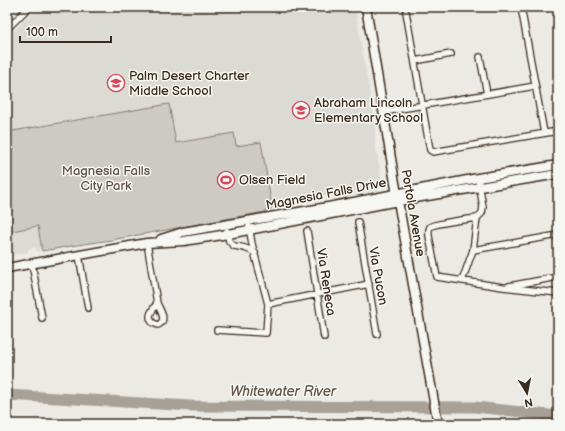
<svg xmlns="http://www.w3.org/2000/svg" width="565" height="431" font-family="'Balsamiq Sans',sans-serif">
<style>
.built{fill:#dcdad4}
.green{fill:#cdcac4;stroke:#847a71}
.lines{fill:none;stroke-linecap:round;stroke-linejoin:round}
.river{stroke:#a8a198;stroke-width:11}
.street-casing{stroke:#3b2a1e;stroke-width:8}
.secondary-casing{stroke:#3b2a1e;stroke-width:11}
.street{stroke:#f6f6f2;stroke-width:5.5}
.secondary{stroke:#f6f6f2;stroke-width:8}
.labels{text-anchor:middle;dominant-baseline:central;stroke-width:3;stroke-linejoin:round;paint-order:stroke}
.poi-label{font-size:13px;fill:#3b2a1e;stroke:#f6f6f2;text-anchor:start}
.park-label{font-size:13px;fill:#605248;stroke:#f6f6f2}
.street-label{font-size:13px;fill:#3b2a1e;stroke:#f6f6f2}
.water-label{font-size:14px;font-style:italic;fill:#615449;stroke:#f6f6f2}
</style>
<rect width="100%" height="100%" fill="#ebeae5"/>
<filter id="ink" filterUnits="userSpaceOnUse"><feTurbulence type="fractalNoise" baseFrequency=".025" numOctaves="2"/><feDisplacementMap in="SourceGraphic" scale="8" xChannelSelector="R" yChannelSelector="G"/><feConvolveMatrix kernelMatrix="1 2 1 2 8 2 1 2 1" color-interpolation-filters="sRGB"/></filter>
<g filter="url(#ink)">
<path class="built" d="M 41,7 L 355,7 L 375,125 L 375,144 L 382,181 L 378,189 L 363,193 L 355,191 L 293,202 L 283,205 L 272,207 L 261,142 L 236,146 L 234,133 L 175,143 L 168,104 L 7,132 L 7,38 L 23,21 Z
M 38,226 L 42,250 L 37,251 L 35,247 L 28,249 L 28,252 L 7,256 L 7,232 Z"/>
<path class="green" d="M 169,104 L 176,143 L 234,133 L 236,146 L 261,142 L 272,207 L 270,211 L 111,240 L 84,244 L 42,251 L 38,226 L 7,232 L 7,132 Z"/>
<g class="lines">
<path class="river" d="M 7,395 L 191,406 L 475,407 L 558,416"/>
<defs>
<path id="street" d="M 521,7 L 544,133
M 406,12 L 430,150 L 433,152 L 558,131
M 7,29 L 27,9 L 30,7
M 480,57 L 487,94
M 415,61 L 451,54
M 383,112 L 535,86
M 477,218 L 482,213 L 483,207 L 478,178
M 358,222 L 377,334
M 227,231 L 229,241 L 234,246 C 242,247 248,248 255,253
M 307,231 L 324,337
M 147,243 L 157,303 C 153,310 146,316 153,323 L 158,325 C 168,320 160,311 157,303
M 473,250 L 477,218 C 469,219 435,223 430,227 C 428,230 429,233 429,236 L 437,277 L 503,287 L 558,293
M 79,255 L 88,308
M 32,264 L 42,318
M 462,281 L 473,250 L 558,235
M 509,286 L 558,277
M 268,304 L 369,284
M 217,330 L 266,333 L 268,304 L 252,244 L 249,226"/>
<path id="secondary" d="M 366,7 L 398,201 L 438,424
M 161,239 L 183,232 L 328,207 L 478,178 L 558,165
M 7,268 L 147,243 L 184,241 L 228,234 L 398,201 L 480,187 L 558,174"/>
</defs>
<use href="#street" class="street-casing"/>
<use href="#secondary" class="secondary-casing"/>
<use href="#street" class="street"/>
<use href="#secondary" class="secondary"/>
</g>
</g>
<defs>
<symbol id="school-ring" viewBox="-11 -11 22 22"><circle r="9.5" fill="#f6f6f2" stroke="#d1495b" stroke-width="1.5"/><path d="M0-5L7-2L0 1L-7-2ZM-4 1L0 2.5L4 1V4Q0 6-4 4Z" fill="#d1495b"/></symbol>
<symbol id="stadium-ring" viewBox="-11 -11 22 22"><circle r="9.5" fill="#f6f6f2" stroke="#d1495b" stroke-width="1.5"/><path d="M0-5a6.5 5 0 1 0 0 10a6.5 5 0 1 0 0-10ZM-3.5-1.8h7v3.6h-7Z" fill="#d1495b"/></symbol>
</defs>
<g fill-rule="evenodd">
<use href="#school-ring" x="106" y="73" width="20" height="20"/>
<use href="#school-ring" x="291" y="100" width="20" height="20"/>
<use href="#stadium-ring" x="216" y="170" width="20" height="20"/>
</g>
<g class="labels">
<g class="poi-label">
<text x="129" y="76">Palm Desert Charter<tspan x="129" dy="15">Middle School</tspan></text>
<text x="314" y="103">Abraham Lincoln<tspan x="314" dy="15">Elementary School</tspan></text>
<text x="239" y="180">Olsen Field</text>
</g>
<g class="park-label">
<text x="106" y="171">Magnesia Falls<tspan x="106" dy="15">City Park</tspan></text>
</g>
<g class="street-label">
<text transform="translate(326 194) rotate(-11)">Magnesia Falls Drive</text>
<text transform="translate(413 213) rotate(80)">Portola Avenue</text>
<text transform="translate(378 276) rotate(80)">Via Pucon</text>
<text transform="translate(326 282) rotate(81)">Via Reneca</text>
</g>
<g class="water-label">
<text x="283" y="391">Whitewater River</text>
</g>
</g>
<rect width="565" height="431" fill="none" stroke="#f6f6f2" stroke-width="24"/>
<rect x="12" y="12" width="541" height="407" fill="none" stroke="#3b2a1e" stroke-width="1.5" filter="url(#ink)"/>
<g transform="translate(527 393) rotate(170)" stroke="#f6f6f2" stroke-width="3" paint-order="stroke">
<path d="M0-3L7 15L0 10L-7 15Z" fill="#3b2a1e"/>
<text y="-6" font-size="11" font-weight="bold" text-anchor="middle" fill="#3b2a1e">N</text>
</g>
<path d="M20 36v6h91v-6" fill="none" stroke="#3b2a1e" stroke-width="2"/>
<text x="26" y="36" font-size="12" fill="#3b2a1e" stroke="#f6f6f2" stroke-width="3" paint-order="stroke">100 m</text>
</svg>
